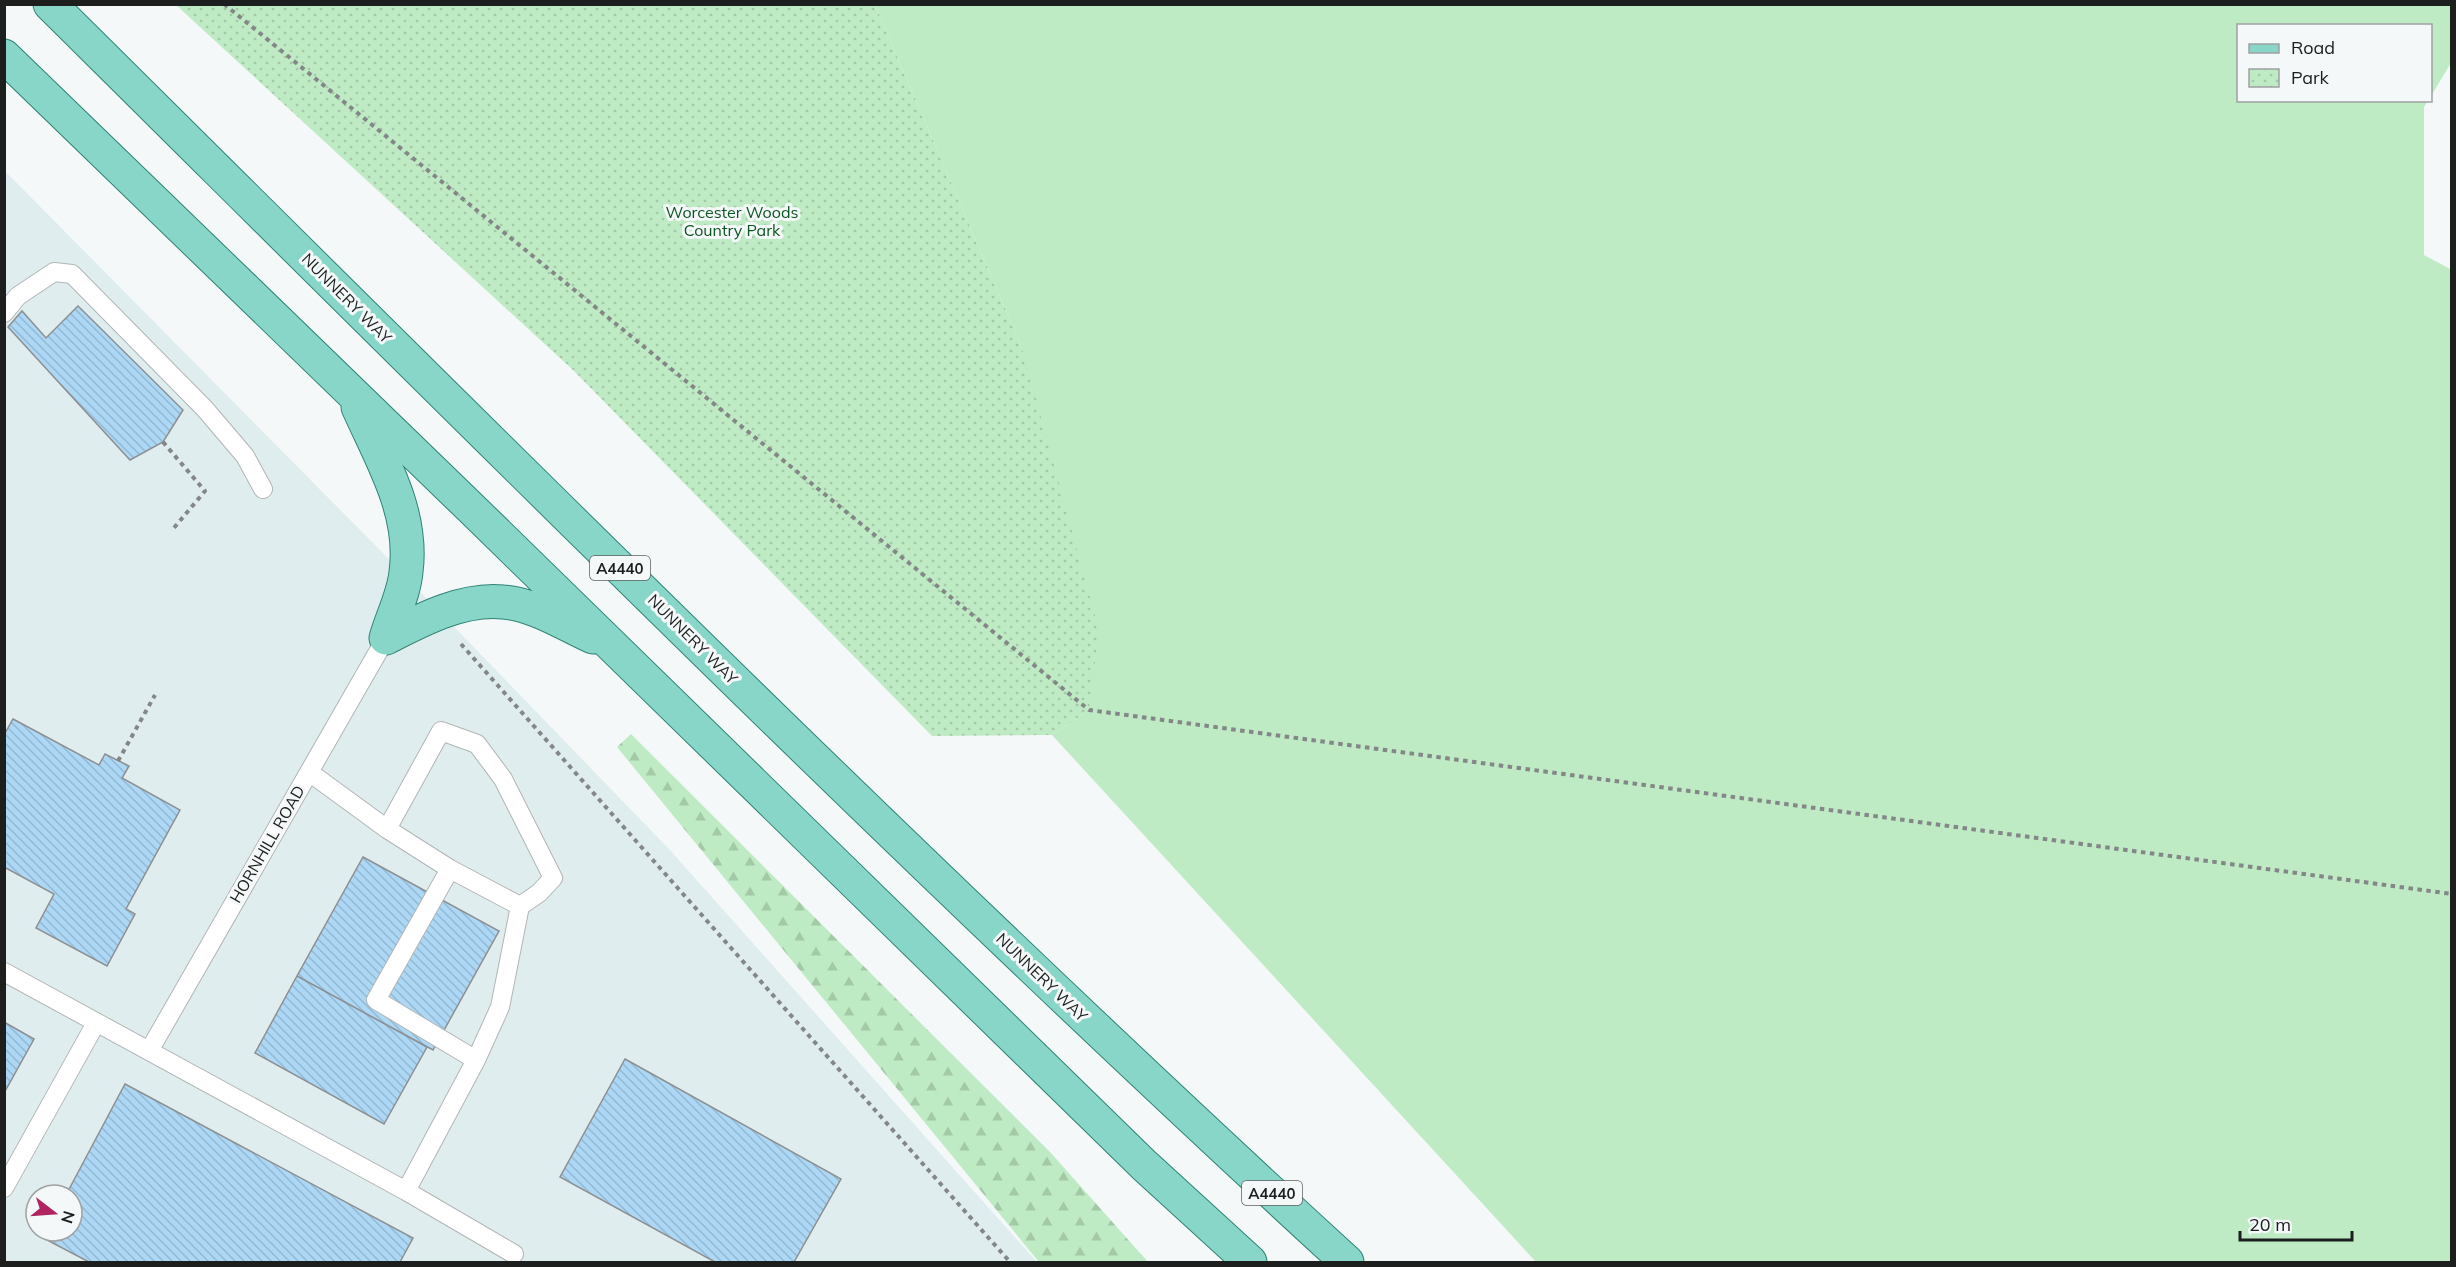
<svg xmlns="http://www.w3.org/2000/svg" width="2456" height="1267" font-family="Mulish,sans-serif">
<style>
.built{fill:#e0edef;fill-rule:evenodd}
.green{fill:#beebc3}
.forest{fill:url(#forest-firs)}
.park{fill:url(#park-dots)}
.building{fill:url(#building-back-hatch);stroke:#8d8f91;stroke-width:1.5}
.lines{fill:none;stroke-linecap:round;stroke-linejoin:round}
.lane-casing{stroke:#b2b5b6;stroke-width:20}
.primary-casing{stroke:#2f8475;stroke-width:35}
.path{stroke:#848787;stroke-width:4;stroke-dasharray:4.5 4.5;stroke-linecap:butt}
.lane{stroke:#fff;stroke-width:18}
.primary{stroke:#88d6c8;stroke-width:33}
.labels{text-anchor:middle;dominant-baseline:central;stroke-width:6;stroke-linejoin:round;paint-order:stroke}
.shield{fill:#f5f8f9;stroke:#5e6060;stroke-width:1.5}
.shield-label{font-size:15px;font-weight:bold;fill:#1d1f1f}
.park-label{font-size:16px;fill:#0d5521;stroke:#f5f8f9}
.street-label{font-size:16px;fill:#1d1f1f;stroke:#f5f8f9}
</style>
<defs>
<pattern id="forest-firs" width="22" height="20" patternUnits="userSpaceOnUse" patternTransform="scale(1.5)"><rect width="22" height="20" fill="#beebc3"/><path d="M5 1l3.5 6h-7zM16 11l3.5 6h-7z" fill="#a3c9a7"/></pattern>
<pattern id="park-dots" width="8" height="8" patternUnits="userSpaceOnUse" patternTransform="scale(1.5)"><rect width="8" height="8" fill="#beebc3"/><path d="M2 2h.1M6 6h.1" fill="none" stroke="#a3c9a7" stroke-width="1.8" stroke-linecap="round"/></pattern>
<pattern id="building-back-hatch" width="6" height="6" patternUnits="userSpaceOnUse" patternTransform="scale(1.5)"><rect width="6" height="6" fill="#acd8f6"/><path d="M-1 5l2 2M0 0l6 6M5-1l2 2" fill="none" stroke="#94b9d2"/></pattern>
</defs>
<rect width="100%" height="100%" fill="#f5f8f9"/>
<path class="built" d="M 4,170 L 375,545 L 669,849 L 1037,1262 L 5,1262 ZM 36,1195 L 72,1195 L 72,1231 L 36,1231 Z"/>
<path class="green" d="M 875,5 L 2451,5 L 2451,63 L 2431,96 L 2430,26 L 2238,26 L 2238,100 L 2428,101 L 2424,107 L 2424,255 L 2452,270 L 2451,1262 L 1536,1262 L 1052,735 L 1089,710 L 1022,348 Z"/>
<path class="forest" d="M 631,734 L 1050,1152 L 1148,1262 L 1039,1262 L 617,747 Z"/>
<path class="park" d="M 176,5 L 875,5 L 1022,348 L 1099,630 L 1089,710 L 1052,735 L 932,736 L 574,371 Z"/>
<path class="building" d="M 78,306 L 183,410 L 163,442 L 130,460 L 8,327 L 22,311 L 46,338 Z
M 13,719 L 99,765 L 105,754 L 129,766 L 122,778 L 180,810 L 126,909 L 135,914 L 107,966 L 36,928 L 54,894 L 4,867 L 4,735 Z
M 363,857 L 499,931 L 433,1050 L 297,976 Z
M 297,976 L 427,1047 L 384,1124 L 255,1053 Z
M 4,1022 L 34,1039 L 4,1093 Z
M 625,1059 L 841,1179 L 794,1262 L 715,1262 L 560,1177 Z
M 125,1084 L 413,1238 L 400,1262 L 89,1262 L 43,1238 L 46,1231 L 72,1231 L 72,1195 L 66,1195 Z"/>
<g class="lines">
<defs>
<path id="lane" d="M 4,313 L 18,296 L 54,272 L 72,274 L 205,409 L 245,456 L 263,489
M 309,772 L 387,829 L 450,869 L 520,906 L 500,1007 L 476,1060 L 406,1191
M 387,829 L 441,731 L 477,744 L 503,779 L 553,878 L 539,893 L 520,906
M 450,869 L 376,1000 L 476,1060
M 4,972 L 406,1191 L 514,1254
M 149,1051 L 386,638
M 4,1188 L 96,1023"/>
<path id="primary" d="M 50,4 C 478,428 903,855 1347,1262
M 4,56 L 471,508 L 1144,1165 L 1250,1262
M 358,407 C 381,459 414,512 406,572 C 404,594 392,617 386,638
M 386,638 C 421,620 462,598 503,602 C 534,604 566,625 593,637"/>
</defs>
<use href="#lane" class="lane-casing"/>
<use href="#primary" class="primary-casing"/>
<path class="path" d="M 224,4 L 1089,710 L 2452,894
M 163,442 L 205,491 L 173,529
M 461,644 L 1010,1262
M 118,761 L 155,695"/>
<use href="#lane" class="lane"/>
<use href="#primary" class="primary"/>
</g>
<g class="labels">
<g class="shield">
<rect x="590" y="556" width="60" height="24" rx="4.5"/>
<rect x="1242" y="1181" width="60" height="24" rx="4.5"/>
</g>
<g class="shield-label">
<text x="620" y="568">A4440</text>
<text x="1272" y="1193">A4440</text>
</g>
<g class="park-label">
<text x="732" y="212">Worcester Woods<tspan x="732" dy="18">Country Park</tspan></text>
</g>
<g class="street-label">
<text transform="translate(347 298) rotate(45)">NUNNERY WAY</text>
<text transform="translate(693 639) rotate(45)">NUNNERY WAY</text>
<text transform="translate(267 844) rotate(-60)">HORNHILL ROAD</text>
<text transform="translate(1042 977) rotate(44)">NUNNERY WAY</text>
</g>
</g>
<rect width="2456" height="1267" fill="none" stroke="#1d1f1f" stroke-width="12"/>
<rect x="2237" y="24" width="195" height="78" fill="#f5f8f9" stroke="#9fa1a2" stroke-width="1.5"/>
<rect x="2249" y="44" width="30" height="9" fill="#88d6c8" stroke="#9fa1a2" stroke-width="1.5"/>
<text x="2291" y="54" font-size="18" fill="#1d1f1f">Road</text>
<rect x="2249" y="69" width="30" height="18" fill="url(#park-dots)" stroke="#9fa1a2" stroke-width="1.5"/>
<text x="2291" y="84" font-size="18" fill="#1d1f1f">Park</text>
<g transform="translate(54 1213) rotate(107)"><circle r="28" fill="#f5f8f9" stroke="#9fa1a2" stroke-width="1.5"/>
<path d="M0-4.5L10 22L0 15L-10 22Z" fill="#b02460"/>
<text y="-9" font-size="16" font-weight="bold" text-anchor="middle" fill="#1d1f1f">N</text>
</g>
<path d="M2240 1231v9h112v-9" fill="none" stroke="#1d1f1f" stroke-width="3"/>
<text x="2249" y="1231" font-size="18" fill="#1d1f1f" stroke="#f5f8f9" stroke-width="4.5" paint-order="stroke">20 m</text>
</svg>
